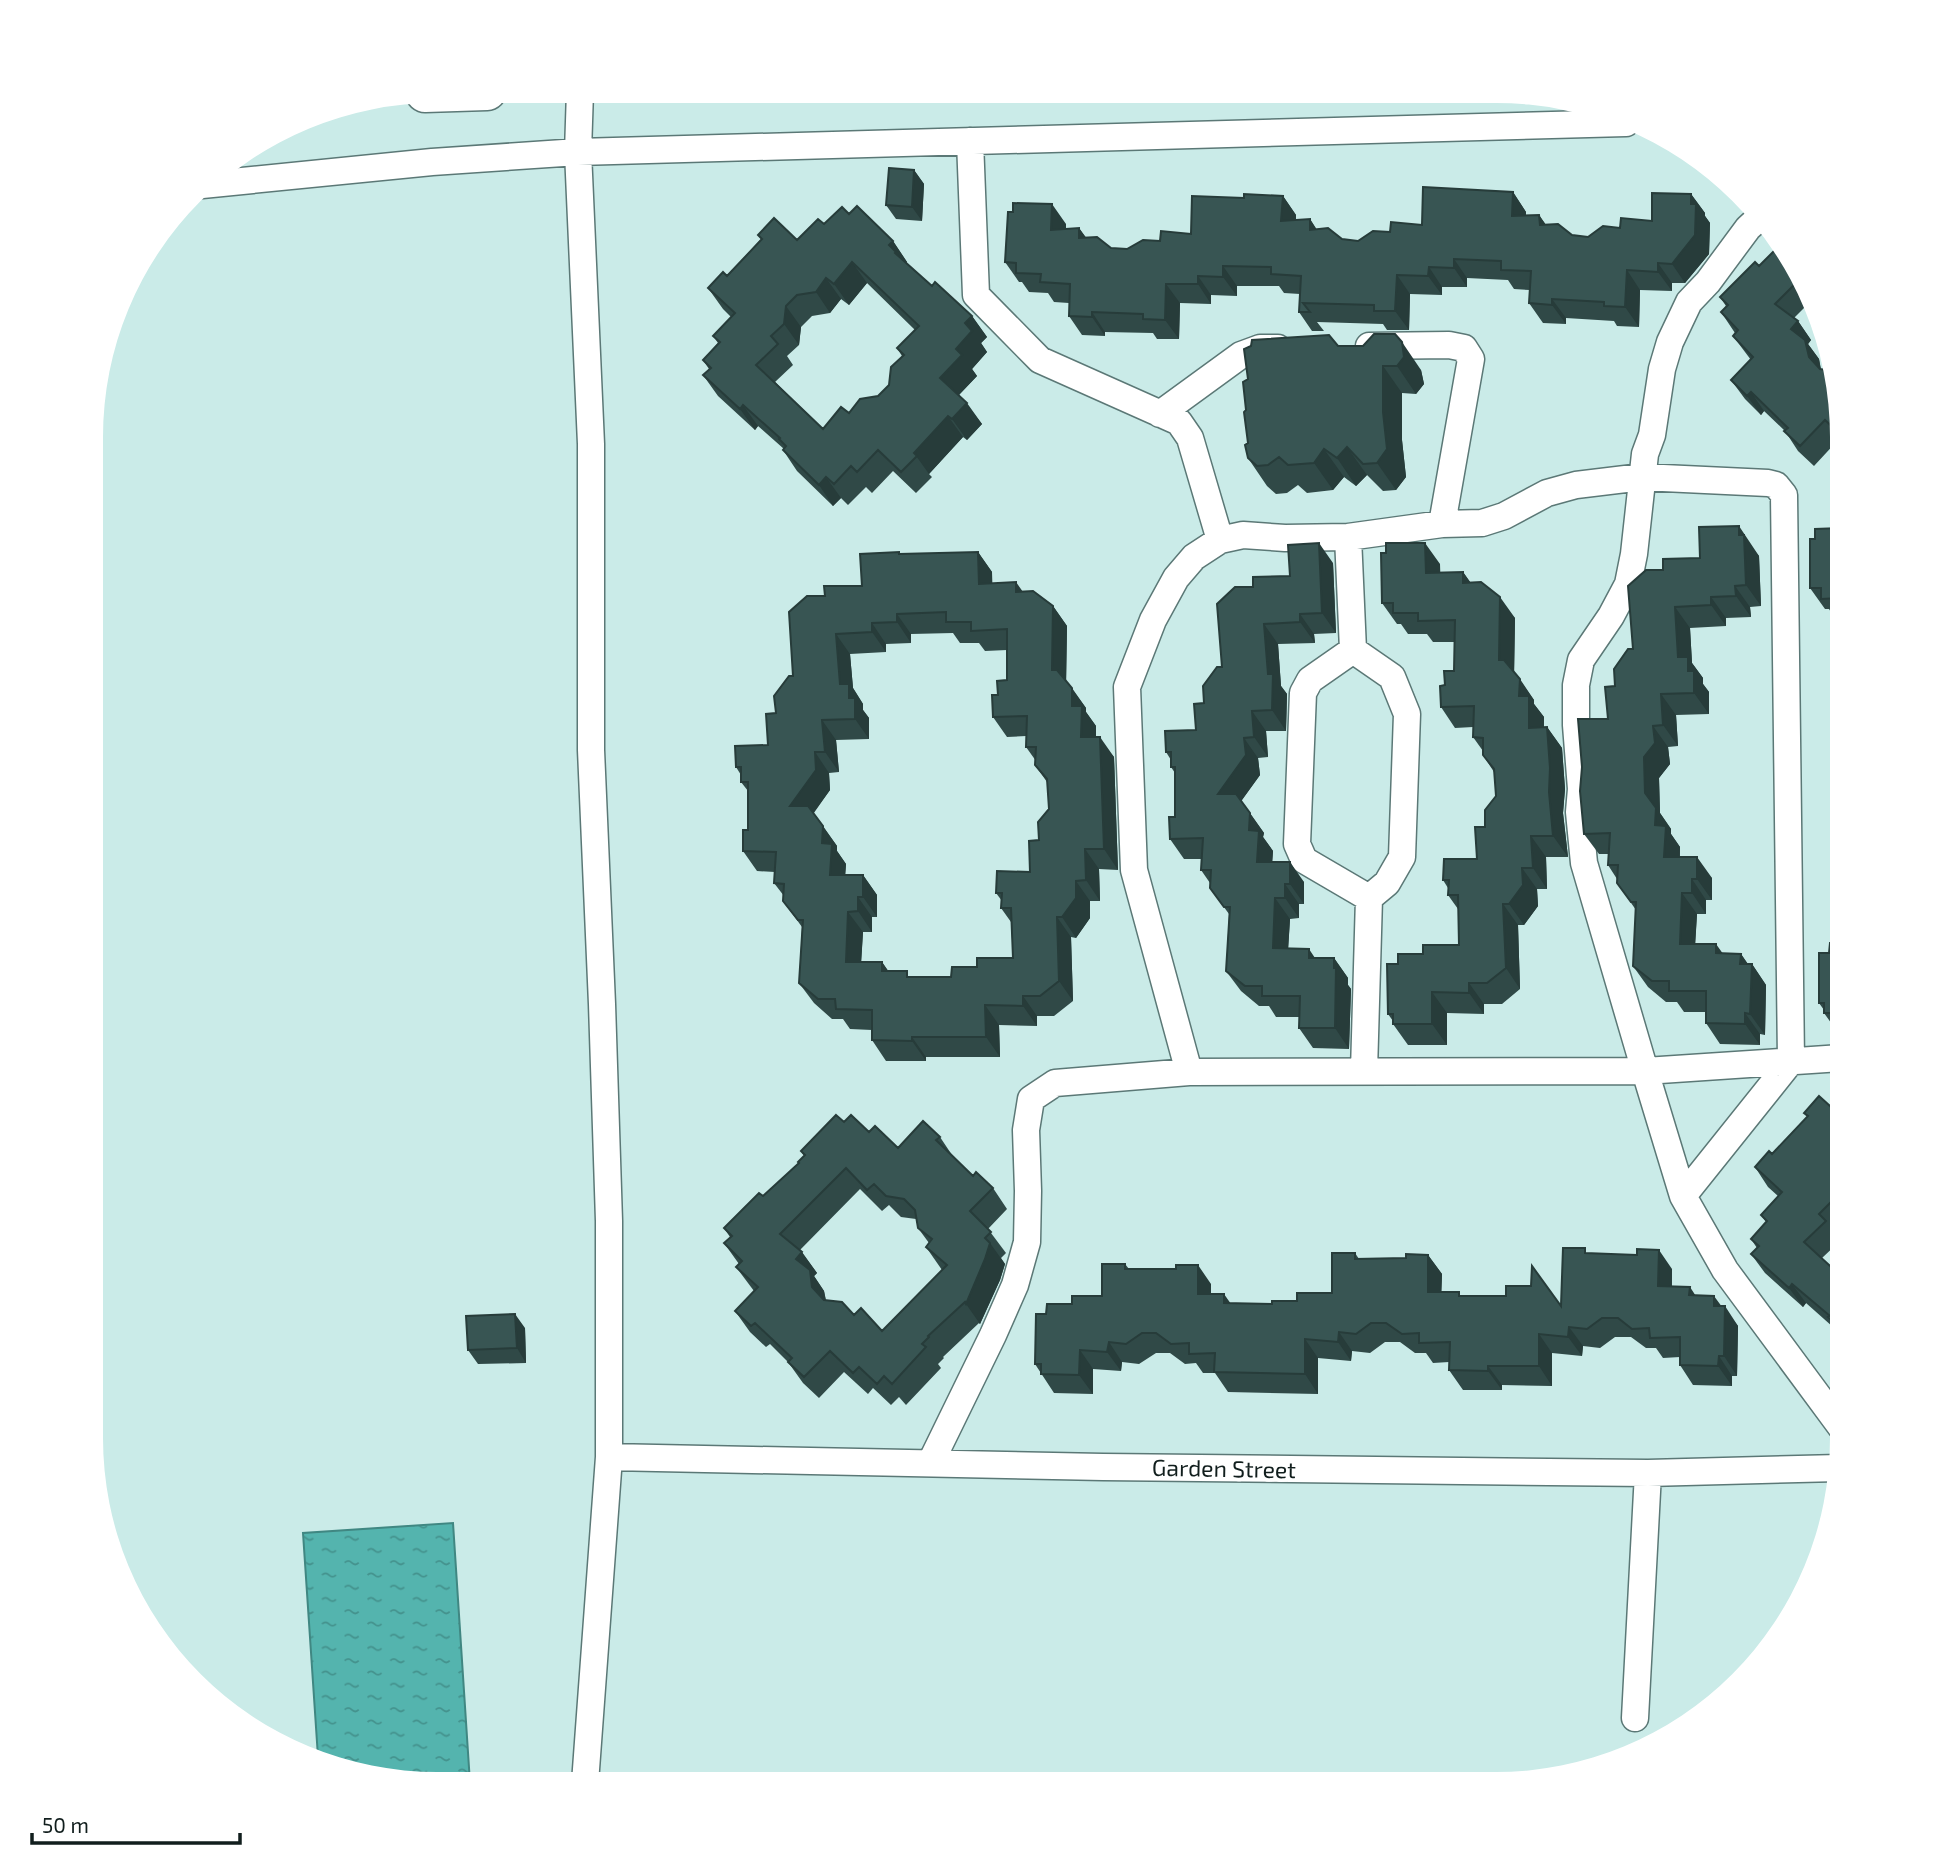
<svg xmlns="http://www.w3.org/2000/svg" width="1933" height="1875" font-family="'Exo 2',sans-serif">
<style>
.water{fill:url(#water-ripples);stroke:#408782;stroke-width:2}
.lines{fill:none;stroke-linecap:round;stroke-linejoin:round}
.street-casing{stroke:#5b7876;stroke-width:29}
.highway-casing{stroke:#5b7876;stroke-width:41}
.street{stroke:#fff;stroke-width:26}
.highway{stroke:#fff;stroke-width:38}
.wall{fill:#304947;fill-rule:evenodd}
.shaded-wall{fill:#273c3a}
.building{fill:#385553;stroke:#273c3a;stroke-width:2;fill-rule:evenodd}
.labels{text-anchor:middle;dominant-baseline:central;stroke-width:7;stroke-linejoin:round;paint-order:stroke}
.street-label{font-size:23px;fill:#111e1d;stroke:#fff}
</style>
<defs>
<pattern id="water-ripples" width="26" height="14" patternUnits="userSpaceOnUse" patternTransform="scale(1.75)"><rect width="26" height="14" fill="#54b4ae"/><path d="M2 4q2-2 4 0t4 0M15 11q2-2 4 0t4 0" fill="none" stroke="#44928d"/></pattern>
</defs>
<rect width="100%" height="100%" fill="#caebe8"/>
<path class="water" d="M 453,1523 L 470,1783 L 415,1783 L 318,1757 L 303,1533 Z"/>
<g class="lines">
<defs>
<path id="street" d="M 580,91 L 578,152 L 591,444 L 591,750 L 602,1004 L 609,1221 L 609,1457 L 585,1783
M 970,141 L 976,295 L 1040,360 L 1179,422 L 1190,438 L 1220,540
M 202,185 L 432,162 L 578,152 L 1626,123
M 1369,346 L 1449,345 L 1464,348 L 1471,359 L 1442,524
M 1160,414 L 1241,355 L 1260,348 L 1278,348
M 1348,537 L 1353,650 L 1392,677 L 1407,714 L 1402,857 L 1387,883 L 1369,898 L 1364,1071
M 1353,650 L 1310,680 L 1303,693 L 1297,844 L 1304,860 L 1369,898
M 1841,1058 L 1645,1071 L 1683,1196 L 1725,1270 L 1841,1427
M 1189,1072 L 1134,870 L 1127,687 L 1153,620 L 1176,578 L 1194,557 L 1220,540 L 1243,535 L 1285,538 L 1348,537 L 1442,524 L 1482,523 L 1504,516 L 1547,493 L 1576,485 L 1642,477 L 1768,483 L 1776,485 L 1784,495 L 1791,1061 L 1683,1196
M 609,1457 L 1103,1467 L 1648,1473 L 1839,1468
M 931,1462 L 993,1335 L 1015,1285 L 1027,1242 L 1028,1191 L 1026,1130 L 1031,1099 L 1055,1083 L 1189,1072 L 1645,1071 L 1584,863 L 1579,812 L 1581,789 L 1576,725 L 1576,685 L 1581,660 L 1611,616 L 1628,584 L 1634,554 L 1645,454 L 1652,435 L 1662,369 L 1670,342 L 1689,302 L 1708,282 L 1748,228 L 1760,217
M 1635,1718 L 1648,1473"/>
<path id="highway" d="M 425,93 L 487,91"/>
</defs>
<use href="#street" class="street-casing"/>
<use href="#highway" class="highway-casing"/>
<use href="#street" class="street"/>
<use href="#highway" class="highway"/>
</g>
<path class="wall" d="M 914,170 L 924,184 L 922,221 L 896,219 L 886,205 Z
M 1513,192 L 1526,212 L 1526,216 L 1539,215 L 1546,225 L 1572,235 L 1588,237 L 1652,221 L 1691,194 L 1705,213 L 1705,216 L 1710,223 L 1709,254 L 1685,283 L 1672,283 L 1672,291 L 1640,290 L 1639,327 L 1617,326 L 1614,321 L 1566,318 L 1566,324 L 1543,323 L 1529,303 L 1530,290 L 1514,289 L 1508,280 L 1467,278 L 1467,287 L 1442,287 L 1442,295 L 1410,294 L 1409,330 L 1387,330 L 1383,324 L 1317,322 L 1324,331 L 1312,331 L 1299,312 L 1300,294 L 1284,293 L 1279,286 L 1237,286 L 1237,296 L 1211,295 L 1211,304 L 1180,303 L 1179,339 L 1157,339 L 1153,333 L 1105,332 L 1105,336 L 1082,335 L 1069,316 L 1069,303 L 1054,302 L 1048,293 L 1029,292 L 1022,282 L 1019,282 L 1005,262 L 1013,212 L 1066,224 L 1066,229 L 1079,228 L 1086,238 L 1111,248 L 1127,249 L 1191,234 L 1244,198 L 1283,196 L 1296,215 L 1296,220 L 1310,219 L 1316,229 L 1342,239 L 1358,241 L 1422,225 Z
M 849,214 L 893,241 L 907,262 L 906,263 L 932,286 L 972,316 L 987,337 L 981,343 L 987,352 L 972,369 L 977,376 L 959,395 L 982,424 L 967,440 L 963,437 L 929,474 L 932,477 L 916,493 L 893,471 L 872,493 L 866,487 L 848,505 L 841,498 L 833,506 L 797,471 L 783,450 L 784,449 L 758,426 L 755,430 L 718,396 L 703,375 L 709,369 L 703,360 L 718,343 L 713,336 L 731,317 L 723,309 L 708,288 L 727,276 L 761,239 L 758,235 L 797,240 L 824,224 ZM 867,283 L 915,330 L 897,348 L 902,356 L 889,385 L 878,396 L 823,429 L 775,382 L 793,365 L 787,356 L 799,345 L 801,327 L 812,316 L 830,313 L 841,299 L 849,305 Z
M 1780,245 L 1811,301 L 1794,318 L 1798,321 L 1811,340 L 1808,344 L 1819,359 L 1821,369 L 1841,415 L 1841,441 L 1839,439 L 1814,466 L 1798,451 L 1785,431 L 1764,411 L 1761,415 L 1745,399 L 1731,380 L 1751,360 L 1733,336 L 1735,333 L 1721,312 L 1726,306 L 1720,297 L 1767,259 Z
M 1338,346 L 1421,370 L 1424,384 L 1416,394 L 1402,393 L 1402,440 L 1406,477 L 1396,490 L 1383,491 L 1367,475 L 1356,486 L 1344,477 L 1333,490 L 1307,493 L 1298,485 L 1287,493 L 1276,494 L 1267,486 L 1248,458 L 1248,443 Z
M 1841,528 L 1841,620 L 1836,620 L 1829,609 L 1825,609 L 1810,588 L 1815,539 Z
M 1753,547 L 1753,549 L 1759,556 L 1761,606 L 1750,607 L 1751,617 L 1726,618 L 1726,626 L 1690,628 L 1692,663 L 1703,678 L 1703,684 L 1709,692 L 1709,714 L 1676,715 L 1678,746 L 1668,747 L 1670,764 L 1659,778 L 1660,813 L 1671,829 L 1671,834 L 1680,847 L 1680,857 L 1712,878 L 1712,900 L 1706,900 L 1706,914 L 1697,914 L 1695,944 L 1722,953 L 1741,954 L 1748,964 L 1752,964 L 1766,985 L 1765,1035 L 1760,1034 L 1760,1045 L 1720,1044 L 1706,1023 L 1706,1012 L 1684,1012 L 1677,1002 L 1666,1002 L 1648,987 L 1633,966 L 1636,910 L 1617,883 L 1617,879 L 1608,865 L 1608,854 L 1599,854 L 1584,834 L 1615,686 L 1633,649 L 1663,570 L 1700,558 Z
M 899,552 L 901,554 L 978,552 L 992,572 L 992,583 L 1023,592 L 1053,606 L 1067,626 L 1066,681 L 1086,708 L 1086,712 L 1096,726 L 1096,737 L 1114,757 L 1118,870 L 1099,869 L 1100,901 L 1090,901 L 1090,918 L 1076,938 L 1071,937 L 1073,1001 L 1054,1016 L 1037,1016 L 1037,1026 L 999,1025 L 1000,1057 L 926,1057 L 926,1061 L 886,1061 L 872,1040 L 872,1030 L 850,1029 L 843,1019 L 832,1019 L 814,1003 L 799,983 L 802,927 L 783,901 L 784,896 L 774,883 L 775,872 L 757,871 L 743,851 L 748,830 L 748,791 L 741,782 L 741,775 L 736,767 L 768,745 L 776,713 L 793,676 L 825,596 L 862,586 ZM 953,633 L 960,643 L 979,643 L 985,651 L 1007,650 L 1007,680 L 998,695 L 993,717 L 1007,737 L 1026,736 L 1026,747 L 1036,761 L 1035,765 L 1047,782 L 1049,809 L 1030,872 L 996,893 L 1002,901 L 1001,908 L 1011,922 L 1013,958 L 977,967 L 951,977 L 911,977 L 888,971 L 882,962 L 861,962 L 863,932 L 872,932 L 872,917 L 877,917 L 877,895 L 863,875 L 845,875 L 846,864 L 837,851 L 837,846 L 813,813 L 830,790 L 829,773 L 839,772 L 836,740 L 869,739 L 869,718 L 863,710 L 863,704 L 853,688 L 850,654 L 886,652 L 886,644 L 911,643 L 911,634 Z
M 1386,553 L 1440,564 L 1440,573 L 1463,572 L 1470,582 L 1515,618 L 1514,672 L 1534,700 L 1534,704 L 1544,717 L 1544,727 L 1547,727 L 1562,748 L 1565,789 L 1563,813 L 1568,857 L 1546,857 L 1547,889 L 1537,889 L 1538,906 L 1524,925 L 1518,925 L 1520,989 L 1502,1004 L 1484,1004 L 1484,1014 L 1447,1013 L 1447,1045 L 1408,1045 L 1393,1024 L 1393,1021 L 1388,1014 L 1398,964 L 1423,954 L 1459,945 L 1458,909 L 1448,895 L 1448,888 L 1443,880 L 1477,859 L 1485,827 L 1496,796 L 1494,772 L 1483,755 L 1483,751 L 1473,737 L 1473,727 L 1455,728 L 1441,707 L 1445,685 L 1454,671 L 1454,642 L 1433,642 L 1427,634 L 1408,634 L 1401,624 L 1397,624 L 1382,603 Z
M 1333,563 L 1336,633 L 1314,634 L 1315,643 L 1278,644 L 1281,686 L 1287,694 L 1286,731 L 1266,731 L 1268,757 L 1258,758 L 1260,775 L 1241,801 L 1264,833 L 1263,837 L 1273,851 L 1272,862 L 1304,882 L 1304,904 L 1299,904 L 1299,918 L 1290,919 L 1288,949 L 1315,958 L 1334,958 L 1348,978 L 1348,985 L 1351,989 L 1349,1049 L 1313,1048 L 1299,1028 L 1299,1017 L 1276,1017 L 1269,1006 L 1259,1006 L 1241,991 L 1226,971 L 1229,914 L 1210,888 L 1210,883 L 1201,870 L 1202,859 L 1184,859 L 1170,839 L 1175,817 L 1175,773 L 1171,767 L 1171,760 L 1166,752 L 1196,730 L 1204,703 L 1222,667 L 1253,587 Z
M 1841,943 L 1841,1034 L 1839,1034 L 1824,1013 L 1824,1010 L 1819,1003 L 1829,953 Z
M 1804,1113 L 1841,1116 L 1841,1225 L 1834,1232 L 1840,1241 L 1822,1258 L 1841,1276 L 1841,1340 L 1832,1327 L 1833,1327 L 1806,1303 L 1803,1307 L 1765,1273 L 1751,1254 L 1757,1248 L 1751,1239 L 1766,1222 L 1761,1215 L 1778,1196 L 1768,1187 L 1755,1167 L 1772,1154 L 1807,1117 Z
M 844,1122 L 869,1132 L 898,1148 L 940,1137 L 954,1158 L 973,1176 L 993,1188 L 1007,1209 L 988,1229 L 1006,1253 L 1001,1258 L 1005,1264 L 1000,1280 L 980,1324 L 979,1323 L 943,1357 L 944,1358 L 938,1364 L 941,1368 L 906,1405 L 899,1397 L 891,1405 L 873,1388 L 868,1394 L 844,1372 L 819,1398 L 803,1383 L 788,1362 L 770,1344 L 766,1347 L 750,1332 L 735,1311 L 754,1291 L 736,1267 L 739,1264 L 724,1243 L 730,1237 L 724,1228 L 763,1196 L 799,1163 L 804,1156 L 801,1151 ZM 860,1189 L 882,1211 L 889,1205 L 901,1217 L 916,1219 L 918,1228 L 929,1243 L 926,1247 L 942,1270 L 882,1331 L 826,1300 L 824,1291 L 814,1276 L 817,1273 L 800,1250 Z
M 1355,1253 L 1359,1259 L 1406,1258 L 1428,1255 L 1442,1274 L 1441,1292 L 1462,1296 L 1561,1306 L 1589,1254 L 1672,1269 L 1672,1286 L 1722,1306 L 1738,1326 L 1737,1376 L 1732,1376 L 1732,1386 L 1693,1385 L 1680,1365 L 1680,1357 L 1663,1358 L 1656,1348 L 1646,1348 L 1631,1337 L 1615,1337 L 1600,1348 L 1583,1346 L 1582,1356 L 1552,1353 L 1552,1386 L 1502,1385 L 1502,1390 L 1463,1390 L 1449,1370 L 1449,1362 L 1433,1363 L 1426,1353 L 1415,1353 L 1400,1342 L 1385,1342 L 1370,1353 L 1352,1351 L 1351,1361 L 1318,1358 L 1318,1394 L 1228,1392 L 1215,1373 L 1203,1373 L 1196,1363 L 1185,1364 L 1170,1353 L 1156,1353 L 1139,1364 L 1122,1362 L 1121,1371 L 1093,1369 L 1093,1394 L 1054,1393 L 1035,1364 L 1046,1314 L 1072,1304 L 1102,1296 L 1125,1264 L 1129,1269 L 1211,1284 L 1211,1294 L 1230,1303 L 1272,1304 L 1297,1301 L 1332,1293 Z
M 525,1328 L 526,1363 L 478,1364 L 468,1350 Z"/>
<path class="shaded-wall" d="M 914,170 L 924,184 L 922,221 L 912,207 Z
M 1513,192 L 1526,212 L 1525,236 L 1512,216 Z
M 1691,194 L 1705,213 L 1705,216 L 1710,223 L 1709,254 L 1685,283 L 1672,264 L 1691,204 Z
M 1283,196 L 1296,215 L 1295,240 L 1281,221 Z
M 1052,204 L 1066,224 L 1065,249 L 1051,230 Z
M 1539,215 L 1553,235 L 1540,225 Z
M 1310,219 L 1323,239 L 1310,230 Z
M 1079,228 L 1093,247 L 1079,238 Z
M 893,241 L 907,262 L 905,264 L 896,252 L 889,245 Z
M 1454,259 L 1467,278 L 1467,287 L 1454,268 Z
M 852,262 L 867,283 L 849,305 L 834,284 Z
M 1658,263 L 1672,283 L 1672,291 L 1658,272 Z
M 1223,266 L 1237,286 L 1237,296 L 1223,277 Z
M 1429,267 L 1442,287 L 1442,295 L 1428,276 Z
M 1627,270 L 1640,290 L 1639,327 L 1625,307 Z
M 1397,275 L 1410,294 L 1409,330 L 1395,311 Z
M 1198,276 L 1211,295 L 1211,304 L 1198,284 Z
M 826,278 L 841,299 L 830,313 L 816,292 Z
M 1166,284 L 1180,303 L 1179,339 L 1165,320 Z
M 1552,299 L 1566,318 L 1566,324 L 1552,305 Z
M 786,306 L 801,327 L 799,345 L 784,324 Z
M 1092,312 L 1105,332 L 1105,336 L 1092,317 Z
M 972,316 L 987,337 L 981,343 L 987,352 L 972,369 L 977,376 L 955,399 L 940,378 L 956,349 L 965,323 Z
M 1798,321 L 1811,340 L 1808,344 L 1819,359 L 1822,377 L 1809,357 L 1791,329 Z
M 1402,342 L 1421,370 L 1424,384 L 1416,394 L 1397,366 Z
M 1383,366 L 1402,393 L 1402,440 L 1406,477 L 1396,490 L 1377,463 L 1383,412 Z
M 1751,392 L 1764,411 L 1761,415 L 1747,396 Z
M 967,403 L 982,424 L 967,440 L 952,419 Z
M 743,405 L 758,426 L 755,430 L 740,409 Z
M 948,416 L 963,437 L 929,474 L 914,453 Z
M 1347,447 L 1367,475 L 1356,486 L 1337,458 Z
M 1324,449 L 1344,477 L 1333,490 L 1314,463 Z
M 826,477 L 841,498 L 833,506 L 819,485 Z
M 1739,526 L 1759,556 L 1761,606 L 1746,585 L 1739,535 Z
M 1319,543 L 1333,563 L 1336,633 L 1322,613 Z
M 1425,543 L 1440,564 L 1441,594 L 1426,573 Z
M 978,552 L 992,572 L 993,604 L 979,584 Z
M 1463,572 L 1478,593 L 1463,583 Z
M 1016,582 L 1030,602 L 1016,592 Z
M 1735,586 L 1750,607 L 1751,617 L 1736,596 Z
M 1500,597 L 1515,618 L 1514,681 L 1499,660 Z
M 1711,597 L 1726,618 L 1726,626 L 1711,605 Z
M 1053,606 L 1067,626 L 1066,690 L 1052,670 Z
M 1675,607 L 1690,628 L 1692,663 L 1703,678 L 1703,684 L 1709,692 L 1709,714 L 1694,693 L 1678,657 Z
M 897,614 L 911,634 L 911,643 L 897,622 Z
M 1300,614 L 1314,634 L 1315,643 L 1300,622 Z
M 872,623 L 886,644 L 886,652 L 872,632 Z
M 1264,624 L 1278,644 L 1281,686 L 1287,694 L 1286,731 L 1272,710 Z
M 836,634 L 850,654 L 853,688 L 863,704 L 863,710 L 869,718 L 869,739 L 855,719 L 840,684 Z
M 1520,679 L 1534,700 L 1534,704 L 1544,717 L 1543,749 L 1529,728 L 1519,696 Z
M 1072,688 L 1086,708 L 1086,712 L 1096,726 L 1096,757 L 1081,737 L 1072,706 Z
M 1661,694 L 1676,715 L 1678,746 L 1663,725 Z
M 1252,711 L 1266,731 L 1268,757 L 1254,737 Z
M 822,720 L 836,740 L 839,772 L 825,752 Z
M 1653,726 L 1668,747 L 1670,764 L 1659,778 L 1660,813 L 1671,829 L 1671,834 L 1680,847 L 1678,878 L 1664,857 L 1645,793 L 1644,757 Z
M 1547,727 L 1562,748 L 1565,789 L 1563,813 L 1568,857 L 1553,836 L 1549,792 Z
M 1100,737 L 1114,757 L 1118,870 L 1104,849 Z
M 1244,738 L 1258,758 L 1260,775 L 1232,814 L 1218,794 Z
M 815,752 L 829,773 L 830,790 L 804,827 L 790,806 Z
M 1250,813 L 1264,833 L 1263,837 L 1273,851 L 1271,883 L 1257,862 L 1249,830 Z
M 823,826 L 837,846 L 837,851 L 846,864 L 844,895 L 830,875 L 822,843 Z
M 1531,836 L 1546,857 L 1547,889 L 1533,868 Z
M 1085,849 L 1099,869 L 1100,901 L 1086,880 Z
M 1697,857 L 1712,878 L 1712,900 L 1697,879 Z
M 1290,862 L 1304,882 L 1304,904 L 1290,884 Z
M 1522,868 L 1537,889 L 1538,906 L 1524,925 L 1509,904 Z
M 863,875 L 877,895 L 877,917 L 863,897 Z
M 1692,879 L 1706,900 L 1706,914 L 1692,893 Z
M 1076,881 L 1090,901 L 1090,918 L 1076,938 L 1062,917 Z
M 1285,884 L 1299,904 L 1299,918 L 1285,898 Z
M 1682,893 L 1697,914 L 1694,965 L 1680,944 Z
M 858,897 L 872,917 L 872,932 L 858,911 Z
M 1275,898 L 1290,919 L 1287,968 L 1273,948 Z
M 1503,904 L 1518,925 L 1520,989 L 1506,968 Z
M 848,912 L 863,932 L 860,982 L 846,962 Z
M 1057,917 L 1071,937 L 1073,1001 L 1059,981 Z
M 1716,944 L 1731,965 L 1716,953 Z
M 1309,949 L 1323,970 L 1309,958 Z
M 1741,954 L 1751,969 L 1752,964 L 1766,985 L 1765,1035 L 1750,1014 L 1740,964 Z
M 1334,958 L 1348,978 L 1348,985 L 1351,989 L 1349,1049 L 1335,1028 Z
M 882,962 L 896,982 L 882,971 Z
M 1469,983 L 1484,1004 L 1484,1014 L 1469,993 Z
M 1432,992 L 1447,1013 L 1447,1045 L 1432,1024 Z
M 1023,996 L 1037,1016 L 1037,1026 L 1023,1006 Z
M 985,1005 L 999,1025 L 1000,1057 L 986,1037 Z
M 1745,1013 L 1760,1034 L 1760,1045 L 1745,1024 Z
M 912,1037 L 926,1057 L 926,1061 L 912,1041 Z
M 1841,1175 L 1841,1216 L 1831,1202 L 1833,1184 Z
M 990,1243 L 1005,1264 L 1000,1280 L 980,1324 L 966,1304 Z
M 1659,1250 L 1672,1269 L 1671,1305 L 1658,1286 Z
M 802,1252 L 817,1273 L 814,1276 L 824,1291 L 827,1308 L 812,1287 L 796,1259 Z
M 1428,1255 L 1442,1274 L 1441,1311 L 1428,1292 Z
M 1198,1265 L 1211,1284 L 1211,1313 L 1198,1294 Z
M 1792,1284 L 1806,1303 L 1803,1307 L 1789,1288 Z
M 1690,1287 L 1703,1307 L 1689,1295 Z
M 1224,1294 L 1238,1314 L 1224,1303 Z
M 1714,1296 L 1725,1311 L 1725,1306 L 1738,1326 L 1737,1376 L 1724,1356 L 1714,1306 Z
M 515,1314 L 525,1328 L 526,1363 L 517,1348 Z
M 1569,1327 L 1583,1346 L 1582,1356 L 1568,1337 Z
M 1339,1332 L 1352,1351 L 1351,1361 L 1338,1342 Z
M 1539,1334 L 1552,1353 L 1552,1386 L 1539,1366 Z
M 1305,1339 L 1318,1358 L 1318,1394 L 1305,1374 Z
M 1109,1342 L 1122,1362 L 1121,1371 L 1107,1352 Z
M 1080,1350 L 1093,1369 L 1093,1394 L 1079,1375 Z
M 1719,1356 L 1732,1376 L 1732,1386 L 1718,1366 Z
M 1488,1366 L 1502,1385 L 1502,1390 L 1488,1371 Z"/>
<path class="building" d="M 889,168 L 914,170 L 912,207 L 886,205 Z
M 1423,187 L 1513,192 L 1512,216 L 1539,215 L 1540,225 L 1558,224 L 1572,235 L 1588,237 L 1603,226 L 1620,228 L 1621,218 L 1652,221 L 1652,193 L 1691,194 L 1691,204 L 1696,204 L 1695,235 L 1672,264 L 1658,263 L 1658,272 L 1627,270 L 1625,307 L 1604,306 L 1604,302 L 1552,299 L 1552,305 L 1529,303 L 1531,271 L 1501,270 L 1501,261 L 1454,259 L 1454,268 L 1429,267 L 1428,276 L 1397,275 L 1395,311 L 1374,311 L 1374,305 L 1303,303 L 1310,312 L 1299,312 L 1301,276 L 1271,274 L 1271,267 L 1223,266 L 1223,277 L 1198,276 L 1198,284 L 1166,284 L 1165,320 L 1143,319 L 1143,314 L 1092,312 L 1092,317 L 1069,316 L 1070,284 L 1040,282 L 1041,274 L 1016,273 L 1016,263 L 1005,262 L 1008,212 L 1013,212 L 1013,203 L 1052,204 L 1051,230 L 1079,228 L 1079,238 L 1097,237 L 1111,248 L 1127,249 L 1143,240 L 1160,241 L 1161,231 L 1191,234 L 1192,196 L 1244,198 L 1244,194 L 1283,196 L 1281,221 L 1310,219 L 1310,230 L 1328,228 L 1342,239 L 1358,241 L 1373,231 L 1390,232 L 1391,222 L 1422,225 Z
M 857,206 L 893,241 L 889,245 L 896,252 L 895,253 L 932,286 L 935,282 L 972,316 L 965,323 L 972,331 L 956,349 L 962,355 L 940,378 L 967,403 L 952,419 L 948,416 L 914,453 L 917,456 L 901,472 L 878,450 L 857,472 L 851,466 L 834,484 L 826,477 L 819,485 L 783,450 L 786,446 L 779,439 L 780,438 L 743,405 L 740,409 L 703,375 L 711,368 L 703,360 L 720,342 L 713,336 L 735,313 L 708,288 L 723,272 L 727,276 L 762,239 L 758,235 L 774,218 L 797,240 L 818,219 L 824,224 L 842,207 L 849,214 ZM 852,262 L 919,326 L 897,348 L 904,355 L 891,367 L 889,385 L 878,396 L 860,399 L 849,413 L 841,407 L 823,429 L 756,365 L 778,344 L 771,336 L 784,324 L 786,306 L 797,295 L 816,292 L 826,278 L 834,284 Z
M 1780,245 L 1799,280 L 1775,304 L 1798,321 L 1791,329 L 1805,340 L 1809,357 L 1820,369 L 1833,371 L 1841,415 L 1841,435 L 1825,420 L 1800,446 L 1784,431 L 1788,428 L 1751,392 L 1747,396 L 1731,380 L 1753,357 L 1733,336 L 1738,330 L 1721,312 L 1728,305 L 1720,297 L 1755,262 L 1759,266 Z
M 1374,334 L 1395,334 L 1402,342 L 1404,357 L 1397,366 L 1383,366 L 1383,412 L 1387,449 L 1377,463 L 1363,464 L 1347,447 L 1337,458 L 1324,449 L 1314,463 L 1288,465 L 1279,457 L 1268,465 L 1257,466 L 1248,458 L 1245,445 L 1248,443 L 1244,412 L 1246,410 L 1243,382 L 1248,379 L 1244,349 L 1251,346 L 1252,340 L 1329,335 L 1338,346 L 1363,346 Z
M 1739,526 L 1739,535 L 1744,535 L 1746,585 L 1735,586 L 1736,596 L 1711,597 L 1711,605 L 1675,607 L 1678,657 L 1688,657 L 1688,671 L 1694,671 L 1694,693 L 1661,694 L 1663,725 L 1653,726 L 1655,743 L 1644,757 L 1645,793 L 1656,808 L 1655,825 L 1666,826 L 1664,857 L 1697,857 L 1697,879 L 1692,879 L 1692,893 L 1682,893 L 1680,944 L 1716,944 L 1716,953 L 1741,954 L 1740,964 L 1752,964 L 1750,1014 L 1745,1013 L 1745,1024 L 1706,1023 L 1706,991 L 1669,991 L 1669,981 L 1652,981 L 1633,966 L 1636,902 L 1631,902 L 1617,883 L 1618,865 L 1608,865 L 1610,833 L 1584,834 L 1580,791 L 1582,767 L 1578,719 L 1608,719 L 1605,687 L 1615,686 L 1614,669 L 1628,649 L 1633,649 L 1628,586 L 1646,570 L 1663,570 L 1663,559 L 1700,558 L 1699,527 Z
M 1841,528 L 1841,598 L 1821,599 L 1821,588 L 1810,588 L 1810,539 L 1815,539 L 1815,529 Z
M 1319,543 L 1322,613 L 1300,614 L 1300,622 L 1264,624 L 1268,674 L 1273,674 L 1272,710 L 1252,711 L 1254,737 L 1244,738 L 1246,755 L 1218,794 L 1236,794 L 1250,813 L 1249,830 L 1259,831 L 1257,862 L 1290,862 L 1290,884 L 1285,884 L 1285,898 L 1275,898 L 1273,948 L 1309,949 L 1309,958 L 1334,958 L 1334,968 L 1336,968 L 1335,1028 L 1299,1028 L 1300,996 L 1262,996 L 1262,986 L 1245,986 L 1226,971 L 1230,907 L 1224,907 L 1210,888 L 1211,870 L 1201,870 L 1203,838 L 1170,839 L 1169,817 L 1175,817 L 1175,767 L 1171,767 L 1171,752 L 1166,752 L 1165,731 L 1196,730 L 1194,704 L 1204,703 L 1203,686 L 1217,667 L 1222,667 L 1217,604 L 1235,587 L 1253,587 L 1253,577 L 1290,576 L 1288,545 Z
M 1386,543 L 1425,543 L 1426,573 L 1463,572 L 1463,583 L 1481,582 L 1500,597 L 1499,660 L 1504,660 L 1520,679 L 1519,696 L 1529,696 L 1529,728 L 1547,727 L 1550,768 L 1549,792 L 1553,836 L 1531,836 L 1533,868 L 1522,868 L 1523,885 L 1509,904 L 1503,904 L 1506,968 L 1487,983 L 1469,983 L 1469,993 L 1432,992 L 1432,1024 L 1393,1024 L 1393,1014 L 1388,1014 L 1387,964 L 1398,964 L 1398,954 L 1423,954 L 1423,945 L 1459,945 L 1458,895 L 1448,895 L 1449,880 L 1443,880 L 1444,859 L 1477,859 L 1475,827 L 1485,827 L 1485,810 L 1496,796 L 1494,769 L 1483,755 L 1483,738 L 1473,737 L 1474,706 L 1441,707 L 1440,686 L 1445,685 L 1444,671 L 1454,671 L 1455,620 L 1418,621 L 1418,613 L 1393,613 L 1393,603 L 1382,603 L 1381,553 L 1386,553 Z
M 899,552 L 899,554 L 978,552 L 979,584 L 1016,582 L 1016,592 L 1033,591 L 1053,606 L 1052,670 L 1057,670 L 1072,688 L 1072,706 L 1082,706 L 1081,737 L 1100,737 L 1104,849 L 1085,849 L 1086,880 L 1076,881 L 1076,898 L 1062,917 L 1057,917 L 1059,981 L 1040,996 L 1023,996 L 1023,1006 L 985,1005 L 986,1037 L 912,1037 L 912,1041 L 872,1040 L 872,1010 L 836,1009 L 835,999 L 818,999 L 799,983 L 803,920 L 798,920 L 783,901 L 784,884 L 774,883 L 776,852 L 743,851 L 743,830 L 748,830 L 748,782 L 741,782 L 741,767 L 736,767 L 735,746 L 768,745 L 766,714 L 776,713 L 774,696 L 789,676 L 793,676 L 789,612 L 807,596 L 825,596 L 824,586 L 862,586 L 860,554 ZM 946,612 L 946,622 L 971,622 L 971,631 L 1007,629 L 1007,680 L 997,681 L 998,695 L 992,695 L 993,717 L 1027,716 L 1026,747 L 1036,747 L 1035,765 L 1047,779 L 1049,809 L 1038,822 L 1039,840 L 1029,841 L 1030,872 L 997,871 L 996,893 L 1002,893 L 1001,908 L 1011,908 L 1013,958 L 977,958 L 977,967 L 952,967 L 951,977 L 907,977 L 907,971 L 882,971 L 882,962 L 846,962 L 848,912 L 858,911 L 858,897 L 863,897 L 863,875 L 830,875 L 832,844 L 822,843 L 823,826 L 808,806 L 790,806 L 816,770 L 815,752 L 825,752 L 822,720 L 855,719 L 855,698 L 849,698 L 849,684 L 840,684 L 836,634 L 872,632 L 872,623 L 897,622 L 897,614 Z
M 1830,943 L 1841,943 L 1841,1013 L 1824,1013 L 1824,1003 L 1819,1003 L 1819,953 L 1829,953 Z
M 1819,1096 L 1841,1116 L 1841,1175 L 1833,1184 L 1831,1202 L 1819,1214 L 1826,1221 L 1804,1242 L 1841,1276 L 1841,1336 L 1832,1327 L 1836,1324 L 1828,1317 L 1830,1316 L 1792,1284 L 1789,1288 L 1751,1254 L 1759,1246 L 1751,1239 L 1767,1221 L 1761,1215 L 1782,1192 L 1755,1167 L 1769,1151 L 1772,1154 L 1808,1116 L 1804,1113 Z
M 836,1115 L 844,1122 L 851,1115 L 869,1132 L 875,1126 L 898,1148 L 923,1121 L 940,1137 L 936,1140 L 973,1176 L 976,1172 L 993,1188 L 970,1211 L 991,1232 L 985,1238 L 990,1243 L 985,1259 L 966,1304 L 965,1302 L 928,1336 L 929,1337 L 922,1344 L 926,1347 L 892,1384 L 884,1376 L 877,1384 L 859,1367 L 853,1373 L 830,1351 L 804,1377 L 788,1362 L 792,1358 L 755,1323 L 751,1326 L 735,1311 L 758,1287 L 736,1267 L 742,1261 L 724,1243 L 732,1236 L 724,1228 L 759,1193 L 763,1196 L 799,1163 L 798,1162 L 805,1155 L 801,1151 ZM 846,1168 L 867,1190 L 874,1184 L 886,1196 L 904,1199 L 915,1210 L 918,1228 L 932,1239 L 926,1247 L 947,1265 L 882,1331 L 861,1308 L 854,1315 L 842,1302 L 824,1300 L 812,1287 L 810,1270 L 796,1259 L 802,1252 L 780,1234 Z
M 1563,1248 L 1585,1248 L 1585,1253 L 1637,1255 L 1637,1249 L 1659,1250 L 1658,1286 L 1690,1287 L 1689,1295 L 1714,1296 L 1714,1306 L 1725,1306 L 1724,1356 L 1719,1356 L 1718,1366 L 1680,1365 L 1680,1337 L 1650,1338 L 1649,1328 L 1632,1329 L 1618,1318 L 1602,1318 L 1587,1329 L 1569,1327 L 1568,1337 L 1539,1334 L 1539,1366 L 1488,1366 L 1488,1371 L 1449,1370 L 1450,1342 L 1419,1343 L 1419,1333 L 1402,1334 L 1386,1323 L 1371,1323 L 1356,1334 L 1339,1332 L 1338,1342 L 1305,1339 L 1305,1374 L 1214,1372 L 1215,1353 L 1189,1354 L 1189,1343 L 1171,1344 L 1156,1333 L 1142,1333 L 1126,1344 L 1109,1342 L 1107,1352 L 1080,1350 L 1079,1375 L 1041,1374 L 1041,1364 L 1035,1364 L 1036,1314 L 1046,1314 L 1047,1304 L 1072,1304 L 1072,1296 L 1102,1296 L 1102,1264 L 1125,1264 L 1125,1269 L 1176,1269 L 1176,1265 L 1198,1265 L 1198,1294 L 1224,1294 L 1224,1303 L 1272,1304 L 1272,1301 L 1297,1301 L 1297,1293 L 1332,1293 L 1332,1253 L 1355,1253 L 1355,1259 L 1406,1258 L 1406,1254 L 1428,1255 L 1428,1292 L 1459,1292 L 1459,1296 L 1506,1296 L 1506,1286 L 1531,1286 L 1532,1266 L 1561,1306 Z
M 515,1314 L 517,1348 L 468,1350 L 466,1316 Z"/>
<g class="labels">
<g class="street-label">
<text transform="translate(1224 1468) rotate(1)">Garden Street</text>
</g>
</g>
<path d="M0 0H1933V1875H0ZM437 103H1496A334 334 0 0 1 1830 437V1438A334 334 0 0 1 1496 1772H437A334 334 0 0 1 103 1438V437A334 334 0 0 1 437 103Z" fill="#fff" fill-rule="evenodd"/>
<path d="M32 1833v10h208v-10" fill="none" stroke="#111e1d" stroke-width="3.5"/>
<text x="42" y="1833" font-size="21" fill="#111e1d" stroke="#ffffff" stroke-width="5" paint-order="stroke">50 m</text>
</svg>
